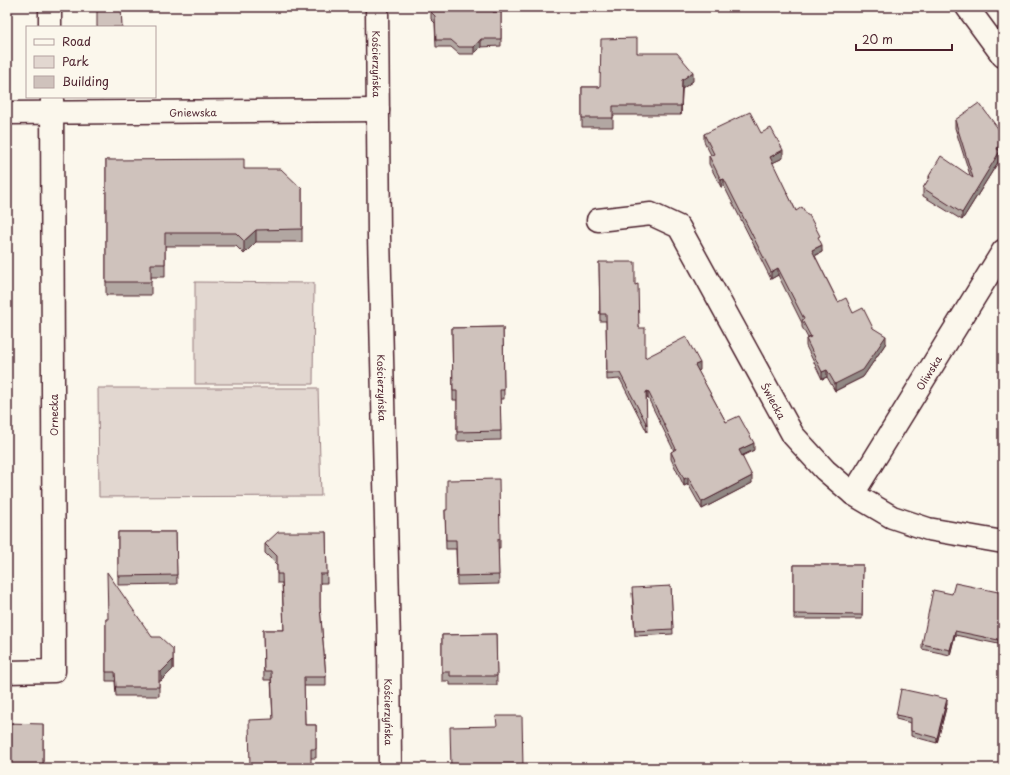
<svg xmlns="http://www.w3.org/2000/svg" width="1010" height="775" font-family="'Playpen Sans',sans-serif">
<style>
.green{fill:#e2d7d0;stroke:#967b7e}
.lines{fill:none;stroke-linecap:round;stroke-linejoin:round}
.street-casing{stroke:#4a1f2b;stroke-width:25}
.street{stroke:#fbf7ec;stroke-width:22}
.wall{fill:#b2a7a2;stroke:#4a1f2b}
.shaded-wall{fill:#918884;stroke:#4a1f2b}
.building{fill:#cfc2bc;stroke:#4a1f2b}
.labels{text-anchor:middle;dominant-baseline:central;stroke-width:3;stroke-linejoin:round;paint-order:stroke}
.street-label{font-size:10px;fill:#4a1f2b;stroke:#fbf7ec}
</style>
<rect width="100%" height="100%" fill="#fbf7ec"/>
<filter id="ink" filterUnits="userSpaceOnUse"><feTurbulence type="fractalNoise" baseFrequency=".025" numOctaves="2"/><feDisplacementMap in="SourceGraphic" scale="8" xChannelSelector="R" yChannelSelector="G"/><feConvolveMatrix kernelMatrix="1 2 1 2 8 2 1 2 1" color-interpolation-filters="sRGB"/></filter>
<g filter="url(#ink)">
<path class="green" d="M 195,282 L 314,283 L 313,384 L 195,384 Z
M 318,388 L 321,496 L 99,497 L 98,388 Z"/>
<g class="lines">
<defs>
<g id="street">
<path d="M 50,7 L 50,27"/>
<path id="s1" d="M 377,7 L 379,236 L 389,642 L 390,768"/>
<path d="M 967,7 L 1003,56"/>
<path id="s2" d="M 7,113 L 378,110"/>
<path id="s3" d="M 598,220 L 651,214 L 679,227 L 793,435 L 825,470 L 853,494 L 892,517 L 928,529 L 1003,542"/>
<path id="s4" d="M 853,494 L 1003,251"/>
<path d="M 7,672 L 54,671 L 52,97"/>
</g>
</defs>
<use href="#street" class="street-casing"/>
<use href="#street" class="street"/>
</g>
<path class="wall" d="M 431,7 L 493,12 L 501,12 L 501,46 L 481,47 L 474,54 L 459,54 L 451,47 L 436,47 L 435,23 L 431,19 Z
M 637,53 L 693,81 L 682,89 L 681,115 L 613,115 L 613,127 L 582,127 L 582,87 L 600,87 Z
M 955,120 L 1003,135 L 1003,148 L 1000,152 L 1000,159 L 962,220 L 923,196 L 923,188 L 929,179 L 929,176 L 970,175 L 955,128 Z
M 761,133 L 783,158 L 772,163 L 796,211 L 820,242 L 822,252 L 815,256 L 838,302 L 873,328 L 886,343 L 863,377 L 835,391 L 827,377 L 822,379 L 806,346 L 806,339 L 808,338 L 802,327 L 802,323 L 778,275 L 771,279 L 724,186 L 721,187 L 709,164 L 709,156 L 711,155 L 704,141 L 704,134 Z
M 106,160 L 244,169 L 302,189 L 302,242 L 256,242 L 244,254 L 236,246 L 165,246 L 165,277 L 151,277 L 151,295 L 106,295 Z
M 599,262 L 635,285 L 639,328 L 645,358 L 700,370 L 698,371 L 726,422 L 754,450 L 742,456 L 752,483 L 702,509 L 688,484 L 684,486 L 671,459 L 671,452 L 674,451 L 648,398 L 646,399 L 647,432 L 620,379 L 607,380 L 606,321 L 600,321 Z
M 503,327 L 504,399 L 500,399 L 501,440 L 457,441 L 457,400 L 453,400 L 452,328 Z
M 445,510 L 500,539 L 500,548 L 498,548 L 499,584 L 457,585 L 456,549 L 446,549 Z
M 118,532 L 176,532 L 177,584 L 118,585 Z
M 326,532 L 327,583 L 320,583 L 320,607 L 326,677 L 326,686 L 304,686 L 305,725 L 316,725 L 316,758 L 311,758 L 273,719 L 271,680 L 264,680 L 263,630 L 284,630 L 282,583 L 277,583 L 277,565 L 265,553 L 265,544 Z
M 794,565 L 863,565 L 862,619 L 794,619 Z
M 671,586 L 673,634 L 635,636 L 632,593 Z
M 1003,593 L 1003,645 L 955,635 L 950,655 L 922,649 L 922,644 L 952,594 Z
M 106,619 L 152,637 L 173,649 L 173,669 L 161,681 L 159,681 L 159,696 L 116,696 L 115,681 L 106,681 Z
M 496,634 L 497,685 L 450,685 L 450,681 L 442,681 L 442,635 Z
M 947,704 L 937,743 L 911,736 L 911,723 L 896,719 L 896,715 Z
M 43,724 L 43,768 L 7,768 Z"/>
<path class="shaded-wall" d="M 481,39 L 481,47 L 474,54 L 474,47 Z
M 693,72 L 693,81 L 682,89 L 681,115 L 682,80 Z
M 1003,140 L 1003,148 L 1000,152 L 1000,159 L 962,220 L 962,213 L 997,149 Z
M 783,150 L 783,158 L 770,164 L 770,157 Z
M 724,179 L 724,186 L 721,187 L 721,180 Z
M 256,230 L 256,242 L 244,254 L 244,241 Z
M 822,245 L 822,252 L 812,257 L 812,250 Z
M 778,268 L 778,275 L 771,279 L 771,272 Z
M 886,336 L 886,343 L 863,377 L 835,391 L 835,384 Z
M 700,363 L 700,370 L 695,372 L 695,365 Z
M 827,370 L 827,377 L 822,379 L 822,372 Z
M 648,391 L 648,398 L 646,399 L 646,392 Z
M 754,443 L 754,450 L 739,457 L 739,450 Z
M 752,476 L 752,483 L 702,509 L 702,502 Z
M 688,477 L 688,484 L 684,486 L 684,479 Z
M 955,631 L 955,635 L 950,655 L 950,650 Z
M 173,660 L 173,669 L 161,681 L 161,672 Z
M 947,699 L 947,704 L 937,743 L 937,738 Z"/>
<path class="building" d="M 97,7 L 121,7 L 122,27 L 97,27 Z
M 431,7 L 493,7 L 493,12 L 501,12 L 501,39 L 481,39 L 474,47 L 459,47 L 451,40 L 436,40 L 435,16 L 431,12 Z
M 637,38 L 637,53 L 677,53 L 693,72 L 682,80 L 681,106 L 613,106 L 613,118 L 582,118 L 582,87 L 600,87 L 601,39 Z
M 979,103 L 1003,135 L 1003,140 L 997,149 L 1000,151 L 962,213 L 923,188 L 930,177 L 929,176 L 941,156 L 973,178 L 955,120 Z
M 750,112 L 761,133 L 771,128 L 783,150 L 770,157 L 796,211 L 802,207 L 807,215 L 809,215 L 820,236 L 818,237 L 822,245 L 812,250 L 838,302 L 846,298 L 853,313 L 863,308 L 873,328 L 886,336 L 863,370 L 835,384 L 827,370 L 822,372 L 806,339 L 811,337 L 802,320 L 804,319 L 778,268 L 771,272 L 724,179 L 721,180 L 709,156 L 714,154 L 704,134 Z
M 244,159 L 244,169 L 281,169 L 302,189 L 302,229 L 256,230 L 244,241 L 236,233 L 165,233 L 165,264 L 151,264 L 151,282 L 106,282 L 106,160 Z
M 599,262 L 635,262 L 635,285 L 638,284 L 639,328 L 645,328 L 645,358 L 686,337 L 700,363 L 695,365 L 726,422 L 739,416 L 754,443 L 739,450 L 752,476 L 702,502 L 688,477 L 684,479 L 671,452 L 676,449 L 648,391 L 646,392 L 647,425 L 620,373 L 607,373 L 606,314 L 600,314 Z
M 503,327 L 504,390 L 500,390 L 501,431 L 457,432 L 457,391 L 453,391 L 452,328 Z
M 499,479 L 500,539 L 498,539 L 499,575 L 457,576 L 456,540 L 446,540 L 445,510 L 447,510 L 447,480 Z
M 118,532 L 176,532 L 177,575 L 118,576 Z
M 278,532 L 326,532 L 327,574 L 320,574 L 320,607 L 326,677 L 304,677 L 305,725 L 316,725 L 316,749 L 311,749 L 311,768 L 250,768 L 249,720 L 273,719 L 271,671 L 264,671 L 263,630 L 284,630 L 282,574 L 277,574 L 277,556 L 265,544 Z
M 794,565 L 863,565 L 862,615 L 794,614 Z
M 107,572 L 152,637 L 160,637 L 173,649 L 173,660 L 161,672 L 159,672 L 159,687 L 116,687 L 115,672 L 106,672 L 106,619 L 108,619 Z
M 955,583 L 1003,593 L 1003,641 L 955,631 L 950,650 L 922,644 L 933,590 L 952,594 Z
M 671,586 L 673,629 L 635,631 L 632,588 Z
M 496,634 L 497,676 L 450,676 L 450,672 L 442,672 L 442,635 Z
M 901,689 L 947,699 L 937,738 L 911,731 L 911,718 L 896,715 Z
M 496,716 L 522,716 L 523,768 L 451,768 L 450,727 L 497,726 Z
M 7,723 L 43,724 L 43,765 L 37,766 L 37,768 L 7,768 Z"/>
</g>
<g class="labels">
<g class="street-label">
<text stroke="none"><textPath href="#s1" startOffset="57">Kościerzyńska</textPath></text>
<text stroke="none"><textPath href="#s2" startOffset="186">Gniewska</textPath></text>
<text stroke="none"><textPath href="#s4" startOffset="143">Oliwska</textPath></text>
<text stroke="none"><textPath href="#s1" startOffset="381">Kościerzyńska</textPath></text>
<text stroke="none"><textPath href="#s3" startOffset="282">Świecka</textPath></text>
<text transform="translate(53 415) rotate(-90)">Ornecka</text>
<text stroke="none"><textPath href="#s1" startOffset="705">Kościerzyńska</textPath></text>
</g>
</g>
<rect width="1010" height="775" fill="none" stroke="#fbf7ec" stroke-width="24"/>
<rect x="12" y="12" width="986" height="751" fill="none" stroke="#4a1f2b" stroke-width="1.5" filter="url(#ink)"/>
<rect x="26" y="26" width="130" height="72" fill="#fbf7ec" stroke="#b4a19f"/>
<rect x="34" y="39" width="20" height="6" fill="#fbf7ec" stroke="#b4a19f"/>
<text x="62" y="46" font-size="12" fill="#4a1f2b">Road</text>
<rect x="34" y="56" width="20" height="12" fill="#e2d7d0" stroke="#b4a19f"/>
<text x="62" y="66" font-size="12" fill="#4a1f2b">Park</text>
<rect x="34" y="76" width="20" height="12" fill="#cfc2bc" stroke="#b4a19f"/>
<text x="62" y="86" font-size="12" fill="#4a1f2b">Building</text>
<path d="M856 44v6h96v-6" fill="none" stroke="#4a1f2b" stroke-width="2"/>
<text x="862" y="44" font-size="12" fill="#4a1f2b" stroke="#fbf7ec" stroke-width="3" paint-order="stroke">20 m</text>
</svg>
